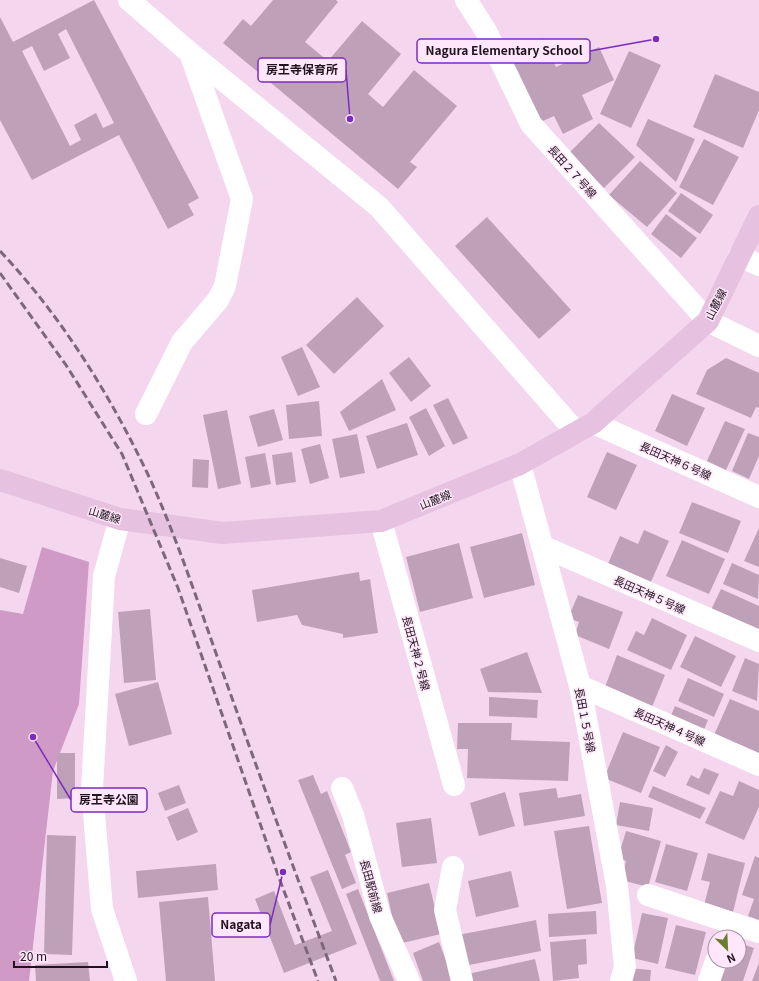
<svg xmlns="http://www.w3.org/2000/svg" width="759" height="981" font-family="Georgia,'Noto Sans JP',serif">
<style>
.green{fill:#cf9bc6}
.building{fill:#bea1b8;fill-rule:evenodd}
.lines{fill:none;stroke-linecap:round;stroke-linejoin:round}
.minor{stroke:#fff;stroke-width:22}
.major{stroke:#e6c1e0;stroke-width:22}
.rail{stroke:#7c6878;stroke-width:3;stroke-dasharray:8 4;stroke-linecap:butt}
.labels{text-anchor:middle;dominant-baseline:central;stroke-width:3;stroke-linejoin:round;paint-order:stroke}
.street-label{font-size:11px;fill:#1f141d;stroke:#ffe6fa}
.leader{fill:none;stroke:#7b2cbf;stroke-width:1.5}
.callout-dot{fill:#7b2cbf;stroke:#ffe6fa;stroke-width:1.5}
.callout{fill:#ffe6fa;stroke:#7b2cbf;stroke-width:1.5}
.callout-label{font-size:12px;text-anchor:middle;font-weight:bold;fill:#1f141d}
</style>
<rect width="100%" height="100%" fill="#f5d6ef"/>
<path class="green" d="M 42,547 L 89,562 L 79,704 L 53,771 L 29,981 L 0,981 L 0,610 L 23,614 Z"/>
<path class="building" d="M 94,0 L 199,198 L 188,204 L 194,215 L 168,229 L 119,135 L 32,180 L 0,120 L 0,17 L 13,42 ZM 66,29 L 114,123 L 103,128 L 96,113 L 74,125 L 81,140 L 70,146 L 22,51 L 32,46 L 44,71 L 70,58 L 58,34 Z
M 273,0 L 336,0 L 338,2 L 305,42 L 328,61 L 362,21 L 401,54 L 368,94 L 383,107 L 414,70 L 457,106 L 410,162 L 417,167 L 398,189 L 223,43 L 243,19 L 251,26 Z
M 543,38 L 556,67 L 599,47 L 614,80 L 582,95 L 593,119 L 563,134 L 554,116 L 541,122 L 509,54 Z
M 629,51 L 661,65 L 631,128 L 600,114 Z
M 715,74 L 759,92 L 759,110 L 743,148 L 693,127 Z
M 648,119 L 695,139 L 676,182 L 636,145 Z
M 599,123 L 635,157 L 604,188 L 569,153 Z
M 704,139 L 739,157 L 713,205 L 679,187 Z
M 640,161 L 677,193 L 647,227 L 609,195 Z
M 681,193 L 713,215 L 700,234 L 668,211 Z
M 666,214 L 697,238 L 681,258 L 651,234 Z
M 487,217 L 571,310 L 539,339 L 455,246 Z
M 357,297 L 384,326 L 334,374 L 306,345 Z
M 302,347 L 320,387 L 298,396 L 281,357 Z
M 409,357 L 431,386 L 411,402 L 389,373 Z
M 726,358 L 759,373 L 759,408 L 756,407 L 751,418 L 696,394 L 707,370 Z
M 382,379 L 396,410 L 349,431 L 340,412 Z
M 672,394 L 705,408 L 687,446 L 655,431 Z
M 448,398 L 468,438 L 453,445 L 433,405 Z
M 319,401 L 322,436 L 289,439 L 286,405 Z
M 426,408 L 445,446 L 429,456 L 409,417 Z
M 274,409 L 283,440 L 258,447 L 249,416 Z
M 227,410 L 241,484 L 218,489 L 203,415 Z
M 725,421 L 745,429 L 726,470 L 707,461 Z
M 407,423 L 418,455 L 377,469 L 366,436 Z
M 748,433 L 759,437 L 759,456 L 749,479 L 732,471 Z
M 357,434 L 365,473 L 340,478 L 332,439 Z
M 320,444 L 329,478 L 310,484 L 301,449 Z
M 292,452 L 296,482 L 276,485 L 272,455 Z
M 607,452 L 637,465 L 616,510 L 587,497 Z
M 265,453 L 271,484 L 251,488 L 245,457 Z
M 193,459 L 209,460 L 208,488 L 192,487 Z
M 692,502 L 741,521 L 728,553 L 679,533 Z
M 759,528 L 759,567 L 744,561 Z
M 644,530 L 669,541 L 650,584 L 607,566 L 620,536 L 638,544 Z
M 522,533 L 535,585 L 484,598 L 470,547 Z
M 682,540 L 725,559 L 709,594 L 666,576 Z
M 459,543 L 473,598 L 420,612 L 406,557 Z
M 0,558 L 27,566 L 19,593 L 0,587 Z
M 732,563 L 759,575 L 758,599 L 723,584 Z
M 359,572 L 360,581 L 370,579 L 378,633 L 343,638 L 343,634 L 302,625 L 297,615 L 257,622 L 252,590 Z
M 721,589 L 759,606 L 759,631 L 711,610 Z
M 578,595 L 623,612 L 609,649 L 575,635 L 579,622 L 568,618 Z
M 150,609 L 156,680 L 124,683 L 118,612 Z
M 652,618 L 687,635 L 671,670 L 627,650 L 636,631 L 644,635 Z
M 695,636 L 736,656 L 721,687 L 680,667 Z
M 527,652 L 542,693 L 488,692 L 480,669 Z
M 617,655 L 665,675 L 652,707 L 605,687 Z
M 745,658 L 759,664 L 757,701 L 732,691 Z
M 688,678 L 724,694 L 714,717 L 678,701 Z
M 158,682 L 172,734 L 129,746 L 115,694 Z
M 489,697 L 538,700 L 537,718 L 489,716 Z
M 730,699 L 759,711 L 759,755 L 714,735 Z
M 675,706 L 708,720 L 703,732 L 670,718 Z
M 458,723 L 512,723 L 511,740 L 570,742 L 568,781 L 467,778 L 468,749 L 457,749 Z
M 623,732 L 660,747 L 641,793 L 604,778 Z
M 666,745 L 678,752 L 665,777 L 653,771 Z
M 57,753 L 75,753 L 75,798 L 57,799 Z
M 704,768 L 719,774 L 709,795 L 686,785 L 691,775 L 699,779 Z
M 313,775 L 321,794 L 327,791 L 351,852 L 345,855 L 356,883 L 342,889 L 298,780 Z
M 739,781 L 759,790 L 759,807 L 744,840 L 705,823 L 720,791 L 733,796 Z
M 179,785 L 186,803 L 165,811 L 158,793 Z
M 653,786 L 706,808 L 700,819 L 648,797 Z
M 556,788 L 558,798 L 581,794 L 585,816 L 524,826 L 519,793 Z
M 505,792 L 515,826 L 479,836 L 470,803 Z
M 620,802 L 653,808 L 649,831 L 616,825 Z
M 188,808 L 198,832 L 177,841 L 167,817 Z
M 431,818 L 437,863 L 402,867 L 396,823 Z
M 589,826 L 602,903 L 567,909 L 554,831 Z
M 626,831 L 661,841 L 648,887 L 621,880 L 626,861 L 618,858 Z
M 47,835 L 76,836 L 72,955 L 44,954 Z
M 666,844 L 698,853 L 687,891 L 655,882 Z
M 708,853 L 745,863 L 733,912 L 704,905 L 710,882 L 701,880 Z
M 755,856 L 759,858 L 759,920 L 748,916 L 754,899 L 742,895 Z
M 216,864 L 218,890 L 138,898 L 136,871 Z
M 328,870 L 357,944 L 284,973 L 255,899 L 274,891 L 295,945 L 332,931 L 310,877 Z
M 511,871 L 519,907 L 476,917 L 468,881 Z
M 429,883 L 441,934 L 398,944 L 387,893 Z
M 358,889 L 394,981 L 380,981 L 346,894 Z
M 208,897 L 215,981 L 166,981 L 159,902 Z
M 596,911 L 597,934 L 549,937 L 548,914 Z
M 642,913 L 668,918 L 658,964 L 632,958 Z
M 536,920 L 541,951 L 464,966 L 458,935 Z
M 676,925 L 706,932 L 695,975 L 665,968 Z
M 586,939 L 587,964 L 578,965 L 579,978 L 553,981 L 550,942 Z
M 439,942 L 454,981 L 423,981 L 413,953 Z
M 739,943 L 754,948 L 743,981 L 718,981 L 724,961 L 739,961 Z
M 535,959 L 540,981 L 470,981 L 468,974 Z
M 88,962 L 90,981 L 36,981 L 35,965 Z
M 759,963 L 759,981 L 752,981 Z
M 628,968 L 651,970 L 650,981 L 627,981 Z"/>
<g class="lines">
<path class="minor" d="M 129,0 L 190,53 L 242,199 L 225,286 L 218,300 L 182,342 L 146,414
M 466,0 L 486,31 L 531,124 L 708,321 L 759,346
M 190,53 L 379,207 L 576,432
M 739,256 L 759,265
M 593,423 L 759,497
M 520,464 L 580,686 L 617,886 L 625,967 L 621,981
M 120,519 L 104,576 L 92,789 L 102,909 L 126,981
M 381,521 L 454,785
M 542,546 L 759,641
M 580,686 L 759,765
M 342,788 L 353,815 L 380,916 L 409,981
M 453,867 L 445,910 L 462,981
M 648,895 L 759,932
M 709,981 L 716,961"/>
<path class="major" d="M 0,480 L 120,519 L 223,533 L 381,521 L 520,464 L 593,423 L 708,321 L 759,216"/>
<path class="rail" d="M 0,251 C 63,318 112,398 151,481 C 181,548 203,618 228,687 C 263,785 299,883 336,981
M 0,273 L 66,365 L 122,454 L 178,588 L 278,875 L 318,981"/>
</g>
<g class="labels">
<g class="street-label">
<text transform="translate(573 171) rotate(48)">長田２７号線</text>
<text transform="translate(715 304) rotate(-63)">山麓線</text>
<text transform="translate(676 460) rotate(24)">長田天神６号線</text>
<text transform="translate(435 499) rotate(-22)">山麓線</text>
<text transform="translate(105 514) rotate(17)">山麓線</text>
<text transform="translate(650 594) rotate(24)">長田天神５号線</text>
<text transform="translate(417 653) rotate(75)">長田天神２号線</text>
<text transform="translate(586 720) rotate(79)">長田１５号線</text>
<text transform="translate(670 726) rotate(24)">長田天神４号線</text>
<text transform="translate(372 886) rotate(75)">長田駅前線</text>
</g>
</g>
<path class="leader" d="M656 39L590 51M350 119L346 70M33 737L71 800M283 872L270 925"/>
<g class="callout-dot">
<circle cx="656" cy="39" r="4"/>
<circle cx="350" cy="119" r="4"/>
<circle cx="33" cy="737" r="4"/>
<circle cx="283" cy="872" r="4"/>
</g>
<g class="callout">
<rect x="417" y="39" width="173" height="24" rx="4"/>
<rect x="258" y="58" width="88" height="24" rx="4"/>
<rect x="71" y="788" width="76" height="24" rx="4"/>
<rect x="212" y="913" width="58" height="24" rx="4"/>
</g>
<g class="callout-label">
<text x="504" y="55">Nagura Elementary School</text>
<text x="302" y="74">房王寺保育所</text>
<text x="109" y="804">房王寺公園</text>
<text x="241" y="929">Nagata</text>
</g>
<g transform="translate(727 949) rotate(156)"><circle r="19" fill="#ffe6fa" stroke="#a592a2"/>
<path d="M0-3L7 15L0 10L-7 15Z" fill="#687d2e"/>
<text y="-6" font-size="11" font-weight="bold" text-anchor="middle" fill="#1f141d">N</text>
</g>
<path d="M14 961v6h93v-6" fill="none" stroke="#1f141d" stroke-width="2"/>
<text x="20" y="961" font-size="12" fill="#1f141d" stroke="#ffe6fa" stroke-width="3" paint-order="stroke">20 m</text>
</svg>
